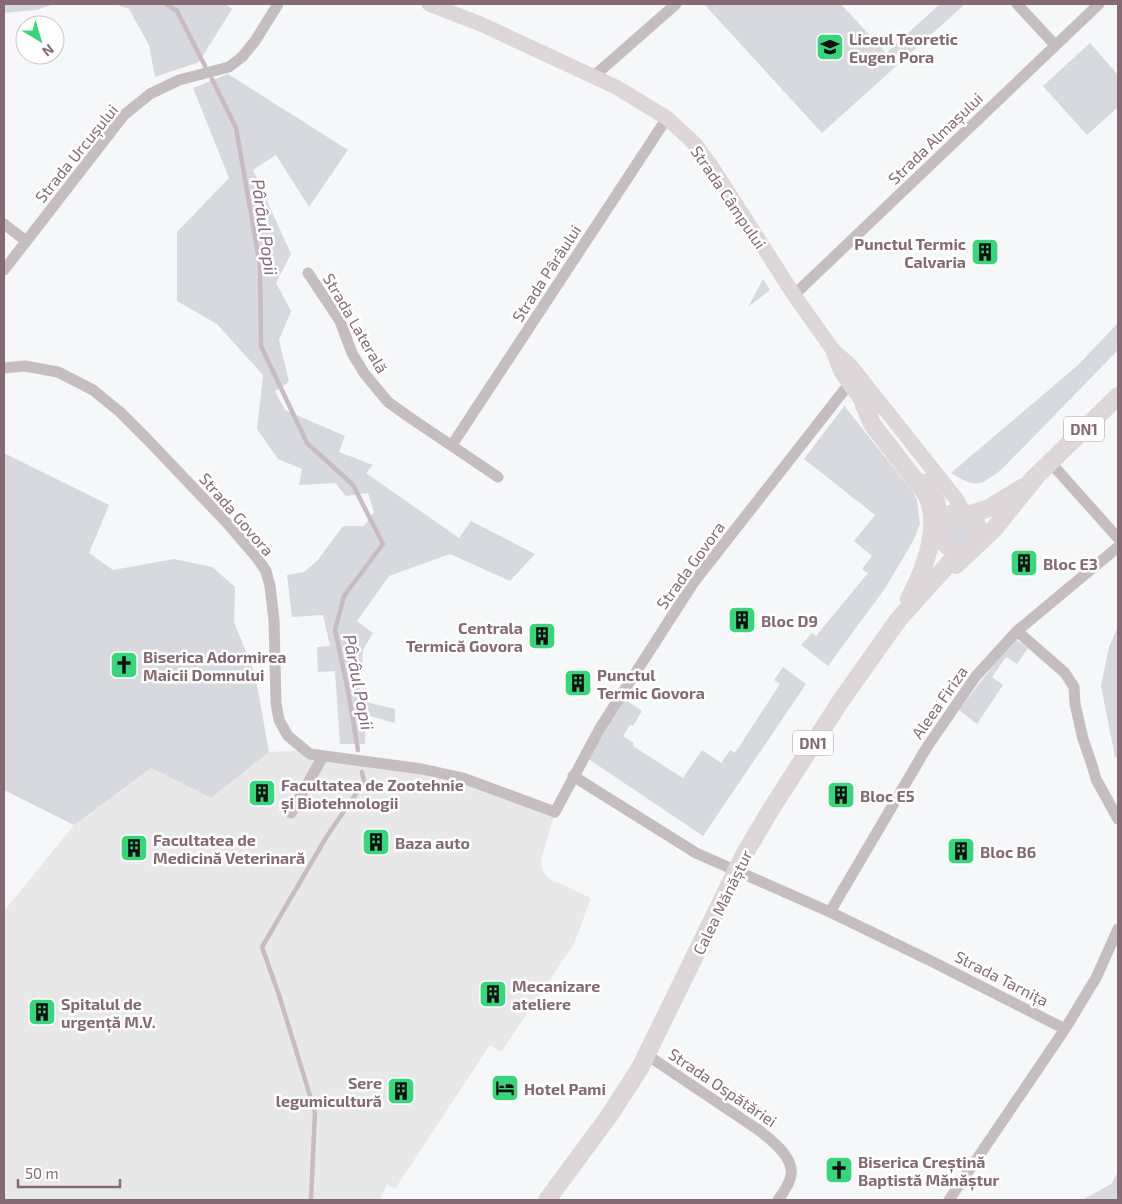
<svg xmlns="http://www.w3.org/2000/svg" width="1122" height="1204" font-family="'Exo 2',sans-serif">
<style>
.built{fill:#e9e8e9}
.green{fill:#d7d9df}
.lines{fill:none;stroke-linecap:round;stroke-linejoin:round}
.stream{stroke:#c8bbc3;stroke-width:4.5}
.street{stroke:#c5bdc0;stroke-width:11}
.secondary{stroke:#ded7da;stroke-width:15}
.primary{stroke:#ded7da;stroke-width:18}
.labels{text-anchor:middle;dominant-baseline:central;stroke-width:5;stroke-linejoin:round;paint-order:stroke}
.shield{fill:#fff;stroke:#a9979d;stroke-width:1}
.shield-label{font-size:15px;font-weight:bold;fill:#846a73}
.poi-label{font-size:16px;font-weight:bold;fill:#846a73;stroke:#fff;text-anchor:start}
.street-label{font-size:16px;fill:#846a73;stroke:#fff}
.water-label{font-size:18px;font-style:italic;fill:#866b7a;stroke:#fff}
</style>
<rect width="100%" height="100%" fill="#f6f7f8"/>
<path class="built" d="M 303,750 L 422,769 L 555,812 L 541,861 L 543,871 L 548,878 L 591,898 L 574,944 L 501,1052 L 490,1045 L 395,1189 L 387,1184 L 380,1200 L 4,1200 L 4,911 L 74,825 L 151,768 L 211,798 L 269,752 Z"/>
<path class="green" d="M 4,4 L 54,4 L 36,10 L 4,13 Z
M 115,4 L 225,4 L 232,9 L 199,62 L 155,77 L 149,45 L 129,9 Z
M 704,4 L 841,4 L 886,53 L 940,4 L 965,4 L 822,133 Z
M 1090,43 L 1118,75 L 1118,107 L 1087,135 L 1043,86 Z
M 228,74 L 348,150 L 309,207 L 276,155 L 253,170 L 291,254 L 276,283 L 291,311 L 279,340 L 289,382 L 275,391 L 285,410 L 345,436 L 339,452 L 373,465 L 366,473 L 459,538 L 471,521 L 535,554 L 510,581 L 450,554 L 389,576 L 357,621 L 373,633 L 363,650 L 362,671 L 351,669 L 366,702 L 395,709 L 395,723 L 366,715 L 365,744 L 340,744 L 335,671 L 318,672 L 317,647 L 330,646 L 323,615 L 292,617 L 287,575 L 304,572 L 317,561 L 343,526 L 364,526 L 374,512 L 368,493 L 346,496 L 335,483 L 299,485 L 302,469 L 278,459 L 257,429 L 263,375 L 217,324 L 177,301 L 177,232 L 229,178 L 193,88 Z
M 763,279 L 770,290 L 748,307 Z
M 1118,323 L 1118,350 L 1002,469 C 979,487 976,488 951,473 L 1078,365 Z
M 845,405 L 846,408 L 913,492 L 917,500 L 920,524 L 913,541 L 886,587 L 828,666 L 801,645 L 812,633 L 816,636 L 868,573 L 862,569 L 872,556 L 854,541 L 875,515 L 804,459 Z
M 4,453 L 109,505 L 89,553 L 113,570 L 174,559 L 212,567 L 235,587 L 234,622 L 255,674 L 269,752 L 211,798 L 151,768 L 74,825 L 4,790 Z
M944 532a15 15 0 1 1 30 0a15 15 0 1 1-30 0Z
M 1118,626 L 1118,758 L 1115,757 L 1101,686 L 1109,647 Z
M 1014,638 L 1028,648 L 1017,664 L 1006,657 L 992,677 L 1003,685 L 977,724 L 959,710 Z
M 783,667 L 806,684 L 703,836 L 584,756 L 620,696 L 642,711 L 633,726 L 630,725 L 623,736 L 634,743 L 633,746 L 683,778 L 702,750 L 721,763 L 730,750 L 735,753 L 780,684 L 774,680 Z
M 1118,1172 L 1118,1200 L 1082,1200 L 1111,1184 Z"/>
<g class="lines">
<path class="stream" d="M 166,4 L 177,11 L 205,66
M 212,79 L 236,128 L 260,265 L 261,346 L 307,443 L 353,485 L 383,544 L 344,596 L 335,630 L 348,691 L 358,750
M 311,1200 L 315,1112 L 279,995 L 262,947 L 327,836 L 364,782 L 362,772"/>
<path class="street" d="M 1017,4 L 1055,45
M 594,76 L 676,4
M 4,224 L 26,241
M 4,270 L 124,115 L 150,94 L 179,80 L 229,67 L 242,57 L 255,41 L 278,4
M 308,273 L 340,321 L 352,353 L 364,373 L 388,402 L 409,417 L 498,477
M 794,295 L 1099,4
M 4,368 L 25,366 L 58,372 L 93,390 L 120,412 L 147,439 L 227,523 L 257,558 L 266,571 L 270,586 L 274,620 L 276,703 L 279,720 L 288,736 L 310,754 L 422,769 L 463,778 L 555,812 L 600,728 L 694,582 L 849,384
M 452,445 L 667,118
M 1050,462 L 1118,538
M 1017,631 L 1065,673 L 1074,687 L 1075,704 L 1083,739 L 1091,762 L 1096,779 L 1118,819
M 573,776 L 696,853 L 830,912 L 933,962 L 1065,1029 L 949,1200
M 291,813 L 323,756
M 830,912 L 927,747 L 976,676 L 1017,631 L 1118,547
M 1065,1029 L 1096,978 L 1118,929
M 647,1055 L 760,1131 C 772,1141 794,1157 791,1175 C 790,1184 783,1193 778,1200"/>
<path class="secondary" d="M 429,4 L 483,25 L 616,87 L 667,118 L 695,144 L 712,167 L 794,295 L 833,350 L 850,365 L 957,500 L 964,513
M 833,351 L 841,372 L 871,414
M 925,481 L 938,501 L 941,527"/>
<path class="primary" d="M 864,405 L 872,424 L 926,494 C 942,526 924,570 909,599
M 1031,481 L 1118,396
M940 531a19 19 0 1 1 38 0a19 19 0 1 1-38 0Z
M 967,515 L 989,508 L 1022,488
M 956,565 L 994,529 L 1039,473
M 547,1200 L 609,1116 L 640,1068 L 745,853 L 773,806 L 840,702 L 898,620 L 961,550"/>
</g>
<defs>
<symbol id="school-square" viewBox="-11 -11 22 22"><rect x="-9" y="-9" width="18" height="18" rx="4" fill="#3ad47d" stroke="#fff"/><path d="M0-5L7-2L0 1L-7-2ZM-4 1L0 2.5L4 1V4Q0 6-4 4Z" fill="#111"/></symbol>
<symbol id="building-square" viewBox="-11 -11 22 22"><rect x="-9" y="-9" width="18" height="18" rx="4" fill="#3ad47d" stroke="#fff"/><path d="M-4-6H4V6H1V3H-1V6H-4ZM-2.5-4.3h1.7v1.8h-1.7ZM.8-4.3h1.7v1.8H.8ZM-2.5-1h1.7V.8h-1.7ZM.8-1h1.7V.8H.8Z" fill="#111"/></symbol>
<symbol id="church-square" viewBox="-11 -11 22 22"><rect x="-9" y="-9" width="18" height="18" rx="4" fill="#3ad47d" stroke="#fff"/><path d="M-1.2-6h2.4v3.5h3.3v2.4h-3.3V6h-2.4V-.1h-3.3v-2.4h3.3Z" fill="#111"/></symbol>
<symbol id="hotel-square" viewBox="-11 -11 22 22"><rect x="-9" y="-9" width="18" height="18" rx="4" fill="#3ad47d" stroke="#fff"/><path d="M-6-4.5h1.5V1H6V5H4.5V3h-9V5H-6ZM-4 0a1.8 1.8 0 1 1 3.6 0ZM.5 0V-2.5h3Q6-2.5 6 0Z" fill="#111"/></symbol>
</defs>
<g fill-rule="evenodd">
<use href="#school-square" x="814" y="31" width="32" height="32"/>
<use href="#building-square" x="969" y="236" width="32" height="32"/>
<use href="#building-square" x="1008" y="547" width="32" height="32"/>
<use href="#building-square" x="726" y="604" width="32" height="32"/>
<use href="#building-square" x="526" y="620" width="32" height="32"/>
<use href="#church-square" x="108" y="649" width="32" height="32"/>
<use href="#building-square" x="562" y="667" width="32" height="32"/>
<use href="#building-square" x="246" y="777" width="32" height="32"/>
<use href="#building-square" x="825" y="779" width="32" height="32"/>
<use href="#building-square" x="360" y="826" width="32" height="32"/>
<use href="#building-square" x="118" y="832" width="32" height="32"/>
<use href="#building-square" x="945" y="835" width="32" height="32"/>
<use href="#building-square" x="477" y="978" width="32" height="32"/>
<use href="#building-square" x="26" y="996" width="32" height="32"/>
<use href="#hotel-square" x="489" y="1072" width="32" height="32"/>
<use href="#building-square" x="385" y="1075" width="32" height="32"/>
<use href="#church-square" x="823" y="1154" width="32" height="32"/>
</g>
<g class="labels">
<g class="shield">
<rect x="1064" y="416.5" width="40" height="25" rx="4"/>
<rect x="793" y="730.5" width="40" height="25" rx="4"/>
</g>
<g class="shield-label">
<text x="1084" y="429">DN1</text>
<text x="813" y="743">DN1</text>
</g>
<g class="poi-label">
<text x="849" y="38">Liceul Teoretic<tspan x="849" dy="18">Eugen Pora</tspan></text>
<text x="966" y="243" text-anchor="end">Punctul Termic<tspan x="966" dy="18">Calvaria</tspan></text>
<text x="1043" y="563">Bloc E3</text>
<text x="761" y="620">Bloc D9</text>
<text x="523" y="627" text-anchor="end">Centrala<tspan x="523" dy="18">Termică Govora</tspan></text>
<text x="143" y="656">Biserica Adormirea<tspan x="143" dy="18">Maicii Domnului</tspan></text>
<text x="597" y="674">Punctul<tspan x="597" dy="18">Termic Govora</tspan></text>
<text x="281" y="784">Facultatea de Zootehnie<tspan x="281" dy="18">și Biotehnologii</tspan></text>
<text x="860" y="795">Bloc E5</text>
<text x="153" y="839">Facultatea de<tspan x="153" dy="18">Medicină Veterinară</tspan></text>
<text x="395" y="842">Baza auto</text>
<text x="980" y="851">Bloc B6</text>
<text x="512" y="985">Mecanizare<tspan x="512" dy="18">ateliere</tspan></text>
<text x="61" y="1003">Spitalul de<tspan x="61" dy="18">urgență M.V.</tspan></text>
<text x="382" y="1082" text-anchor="end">Sere<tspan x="382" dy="18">legumicultură</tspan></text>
<text x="524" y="1088">Hotel Pami</text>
<text x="858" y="1161">Biserica Creștină<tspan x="858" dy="18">Baptistă Mănăștur</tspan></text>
</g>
<g class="street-label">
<text transform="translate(935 138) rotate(-44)">Strada Almașului</text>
<text transform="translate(76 153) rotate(-51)">Strada Urcușului</text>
<text transform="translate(729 197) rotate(56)">Strada Câmpului</text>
<text transform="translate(546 273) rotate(-57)">Strada Pârâului</text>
<text transform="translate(356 323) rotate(60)">Strada Laterală</text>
<text transform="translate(237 514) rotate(49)">Strada Govora</text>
<text transform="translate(690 565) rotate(-54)">Strada Govora</text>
<text transform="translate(939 702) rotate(-55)">Aleea Firiza</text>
<text transform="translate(722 902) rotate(-64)">Calea Mănăștur</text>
<text transform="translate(1002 978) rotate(27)">Strada Tarnița</text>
<text transform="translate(723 1087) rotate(34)">Strada Ospătăriei</text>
</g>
<g class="water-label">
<text transform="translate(265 227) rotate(82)">Pârâul Popii</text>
<text transform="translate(359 682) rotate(79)">Pârâul Popii</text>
</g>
</g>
<rect width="1122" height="1204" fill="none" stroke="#846a73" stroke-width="10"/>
<g transform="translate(40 40) rotate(142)"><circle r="24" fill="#ffffff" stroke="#cec3c7"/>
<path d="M0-4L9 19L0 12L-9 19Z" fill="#3ad47d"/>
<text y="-8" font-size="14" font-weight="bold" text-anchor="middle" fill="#846a73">N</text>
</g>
<path d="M18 1179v8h102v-8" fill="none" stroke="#846a73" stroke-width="2.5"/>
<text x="25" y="1179" font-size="15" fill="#846a73" stroke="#ffffff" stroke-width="4" paint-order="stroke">50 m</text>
</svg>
